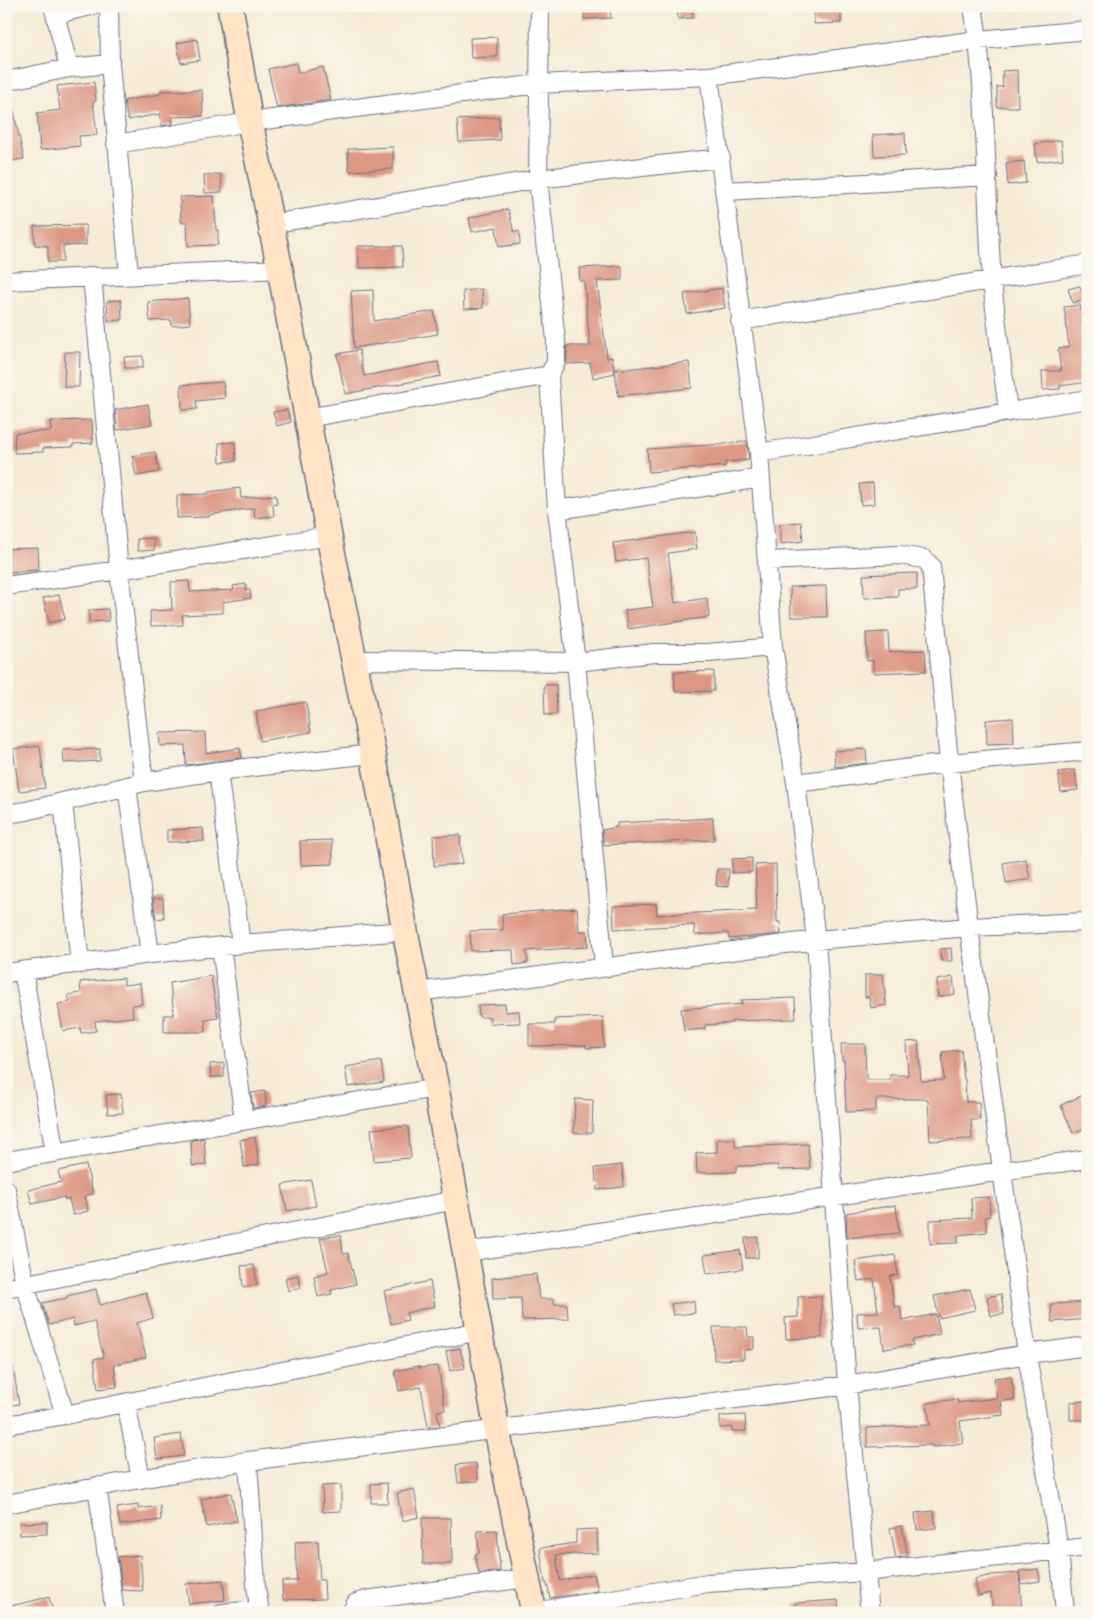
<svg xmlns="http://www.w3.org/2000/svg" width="1094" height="1619" font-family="Dekko,sans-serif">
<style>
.building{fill:#dd9884}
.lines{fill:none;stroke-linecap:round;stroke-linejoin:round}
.minor-casing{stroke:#687188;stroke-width:20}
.secondary-casing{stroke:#687188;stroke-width:28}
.minor{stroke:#fff;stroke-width:18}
.secondary{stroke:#ffe4c6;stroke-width:25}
</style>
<rect width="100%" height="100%" fill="#fbf7ec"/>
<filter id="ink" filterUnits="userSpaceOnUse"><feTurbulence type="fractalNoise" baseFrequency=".02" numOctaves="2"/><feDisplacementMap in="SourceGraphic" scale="10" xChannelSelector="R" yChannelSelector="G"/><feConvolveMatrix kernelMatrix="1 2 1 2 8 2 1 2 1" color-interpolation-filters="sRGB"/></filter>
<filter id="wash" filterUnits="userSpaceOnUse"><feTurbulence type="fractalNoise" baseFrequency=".0096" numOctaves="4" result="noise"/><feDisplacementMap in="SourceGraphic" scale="20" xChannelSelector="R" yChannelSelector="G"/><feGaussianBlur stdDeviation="1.12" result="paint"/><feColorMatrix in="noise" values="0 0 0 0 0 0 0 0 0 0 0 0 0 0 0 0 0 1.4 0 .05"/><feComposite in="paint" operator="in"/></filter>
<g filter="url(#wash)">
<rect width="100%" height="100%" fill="#f6ebd6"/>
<g id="blocks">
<path class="building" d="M 584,6 L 610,6 L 611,18 L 584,19 Z
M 677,6 L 692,6 L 693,18 L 678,19 Z
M 814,6 L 841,6 L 841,23 L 814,24 Z
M 497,37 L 497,57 L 471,58 L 470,38 Z
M 197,39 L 200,60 L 181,63 L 177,43 Z
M 296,63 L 298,73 L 323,67 L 331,100 L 277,108 L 268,69 Z
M 1017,70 L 1018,107 L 997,107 L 997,87 L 1003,87 L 1002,71 Z
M 94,82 L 96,101 L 93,102 L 97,135 L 79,136 L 80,146 L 40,150 L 37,113 L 60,110 L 57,86 Z
M 202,90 L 203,116 L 172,117 L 173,124 L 161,126 L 160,114 L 128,120 L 124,101 L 160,94 L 160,91 Z
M 12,103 L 24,159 L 11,161 L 6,136 L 6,104 Z
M 499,117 L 500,140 L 459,142 L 457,120 Z
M 905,133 L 906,155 L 874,156 L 873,135 Z
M 1061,140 L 1063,159 L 1037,162 L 1035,144 Z
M 393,147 L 393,169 L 349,171 L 348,149 Z
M 1024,161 L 1026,183 L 1008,185 L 1006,163 Z
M 221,174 L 222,192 L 205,193 L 204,175 Z
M 214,196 L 216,230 L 218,230 L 218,245 L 188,246 L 187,222 L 181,222 L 180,197 Z
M 508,209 L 514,232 L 519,231 L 520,244 L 499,247 L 496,227 L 472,232 L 469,218 Z
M 86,225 L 86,245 L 63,246 L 63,262 L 48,262 L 48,246 L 35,245 L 34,226 Z
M 358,246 L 402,246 L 403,267 L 359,268 Z
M 622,266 L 622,280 L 597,281 L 607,358 L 612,357 L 615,373 L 593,378 L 590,363 L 566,364 L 567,346 L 590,346 L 584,281 L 580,281 L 579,268 Z
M 1080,286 L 1084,299 L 1073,303 L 1068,289 Z
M 722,288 L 725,308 L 687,314 L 684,294 Z
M 482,289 L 483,308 L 464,309 L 463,291 Z
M 373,290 L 374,321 L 434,311 L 438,334 L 354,348 L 351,291 Z
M 188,298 L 190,324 L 172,326 L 171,320 L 150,321 L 148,302 Z
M 121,300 L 122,320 L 108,321 L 107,301 Z
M 1080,305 L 1084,336 L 1088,335 L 1088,382 L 1060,386 L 1060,389 L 1043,390 L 1042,371 L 1061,371 L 1058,349 L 1069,347 L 1064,307 Z
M 359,350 L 364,376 L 438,362 L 441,376 L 345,394 L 337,354 Z
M 65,352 L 80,352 L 79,387 L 64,387 Z
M 143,356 L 143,368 L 125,368 L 124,357 Z
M 689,362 L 692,388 L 618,396 L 615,370 Z
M 223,382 L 225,398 L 196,401 L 197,409 L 182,410 L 181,385 Z
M 148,404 L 152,424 L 117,430 L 115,410 Z
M 287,410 L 291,422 L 277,426 L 273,412 Z
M 92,420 L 93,443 L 73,444 L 73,447 L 43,448 L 43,452 L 14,453 L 15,433 L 51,431 L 50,421 Z
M 747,441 L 749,460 L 725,462 L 726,466 L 649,472 L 647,449 L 725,444 Z
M 235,442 L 236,461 L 220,462 L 219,443 Z
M 155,452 L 159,472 L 136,476 L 132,456 Z
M 873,483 L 874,504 L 861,505 L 859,484 Z
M 240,488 L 241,498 L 276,495 L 277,504 L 273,505 L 274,516 L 255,518 L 254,508 L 209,515 L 209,517 L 177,518 L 177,495 L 208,494 L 208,492 Z
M 801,522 L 803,541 L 780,544 L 780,524 Z
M 695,532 L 697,549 L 668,553 L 675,603 L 707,598 L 709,617 L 628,629 L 625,610 L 653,607 L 646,558 L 616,562 L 613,543 Z
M 154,538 L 154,550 L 138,551 L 137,539 Z
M 38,548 L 39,570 L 6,572 L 6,549 Z
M 917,573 L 917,589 L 898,589 L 898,597 L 864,598 L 863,575 Z
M 189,581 L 190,592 L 234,590 L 233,586 L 246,584 L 246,590 L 250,590 L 251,598 L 223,602 L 223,613 L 182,615 L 183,625 L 151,626 L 150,611 L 172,610 L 171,582 Z
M 826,586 L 827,617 L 791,617 L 790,587 Z
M 59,595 L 65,619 L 49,623 L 43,598 Z
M 108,609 L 109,621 L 89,622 L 89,610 Z
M 888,632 L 889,652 L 925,650 L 926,671 L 873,673 L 873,660 L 867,661 L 866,633 Z
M 714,671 L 714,691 L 675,692 L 674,672 Z
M 544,685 L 556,685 L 557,714 L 545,715 Z
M 306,702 L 311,732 L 260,741 L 256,711 Z
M 1013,718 L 1014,743 L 987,744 L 986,720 Z
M 205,732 L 206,753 L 240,748 L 242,758 L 186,765 L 185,745 L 160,746 L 159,733 Z
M 40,746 L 45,788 L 19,791 L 13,749 Z
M 100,749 L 100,761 L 64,763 L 63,750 Z
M 866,749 L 867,763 L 835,767 L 834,751 Z
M 1075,770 L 1078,790 L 1061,792 L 1058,772 Z
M 713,818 L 714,840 L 604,845 L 602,830 L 617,827 L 617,823 Z
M 203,828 L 204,841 L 167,842 L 167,830 Z
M 460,835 L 462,864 L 434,866 L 433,836 Z
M 332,840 L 333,864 L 301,865 L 300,841 Z
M 752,858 L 752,872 L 732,873 L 732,859 Z
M 1026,859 L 1030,879 L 1006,883 L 1003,863 Z
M 776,864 L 777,922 L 780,922 L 781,934 L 729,939 L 728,933 L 695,935 L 694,925 L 614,929 L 613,906 L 656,904 L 657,915 L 757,910 L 755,865 Z
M 717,869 L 729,869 L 728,887 L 716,886 Z
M 153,898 L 163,898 L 164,918 L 156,919 Z
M 577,908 L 579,931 L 587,931 L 588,947 L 526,951 L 528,963 L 514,965 L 513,950 L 471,951 L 470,931 L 503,930 L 502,914 Z
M 951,948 L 952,961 L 941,961 L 940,949 Z
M 883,974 L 886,1005 L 871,1008 L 869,997 L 865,997 L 865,975 Z
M 211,976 L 218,1018 L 205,1020 L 206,1032 L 164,1032 L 164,1015 L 174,1015 L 170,983 Z
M 953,977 L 955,994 L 938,997 L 937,980 Z
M 124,978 L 124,985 L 140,983 L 142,1004 L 132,1005 L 133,1017 L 95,1021 L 96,1031 L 81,1033 L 80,1028 L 63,1031 L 58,1004 L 70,1002 L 68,995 L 81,993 L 80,982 Z
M 795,998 L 796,1019 L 732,1021 L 732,1023 L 705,1025 L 705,1029 L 684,1031 L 681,1009 L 742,1004 L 741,1000 Z
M 505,1004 L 506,1012 L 519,1011 L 520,1023 L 490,1024 L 490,1017 L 479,1017 L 478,1005 Z
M 603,1017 L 604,1047 L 586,1048 L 586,1045 L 529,1046 L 529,1024 L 555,1024 L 555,1019 Z
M 918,1041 L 921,1081 L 944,1080 L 942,1052 L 961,1050 L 964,1079 L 965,1079 L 966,1102 L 979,1102 L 980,1120 L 971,1120 L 972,1139 L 930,1141 L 928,1099 L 876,1099 L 876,1111 L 846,1112 L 844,1060 L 842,1060 L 841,1044 L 865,1044 L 866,1080 L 890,1080 L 890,1075 L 908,1075 L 906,1042 Z
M 381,1061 L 384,1082 L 348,1087 L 345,1067 Z
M 224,1063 L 224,1077 L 211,1077 L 210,1064 Z
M 265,1091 L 266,1106 L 253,1108 L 251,1093 Z
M 1088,1093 L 1088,1127 L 1073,1133 L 1061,1105 Z
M 121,1094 L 123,1113 L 108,1114 L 106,1095 Z
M 575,1099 L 593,1100 L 592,1133 L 574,1133 Z
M 408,1126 L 411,1158 L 374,1161 L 371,1129 Z
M 255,1137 L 259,1165 L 244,1167 L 240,1140 Z
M 204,1138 L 206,1165 L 192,1166 L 191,1140 Z
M 717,1139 L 735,1139 L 735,1147 L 808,1144 L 810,1169 L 778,1170 L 778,1165 L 736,1166 L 736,1172 L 697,1173 L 696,1153 L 717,1152 Z
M 86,1165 L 93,1194 L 85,1196 L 88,1211 L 73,1215 L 69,1199 L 65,1200 L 64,1197 L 32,1204 L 28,1190 L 61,1182 L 58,1171 Z
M 622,1165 L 624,1187 L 597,1190 L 595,1168 Z
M 311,1180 L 316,1206 L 287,1211 L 282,1185 Z
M 989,1197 L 990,1216 L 985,1217 L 987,1232 L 958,1235 L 958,1243 L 930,1244 L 930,1220 L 972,1218 L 971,1198 Z
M 896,1205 L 899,1233 L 847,1238 L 846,1213 Z
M 341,1235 L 343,1254 L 348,1253 L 356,1284 L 331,1290 L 332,1294 L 318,1297 L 314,1276 L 328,1272 L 320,1238 Z
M 758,1237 L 758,1258 L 746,1258 L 745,1238 Z
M 740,1250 L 743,1269 L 707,1274 L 704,1255 Z
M 895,1255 L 898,1275 L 890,1276 L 894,1307 L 900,1306 L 902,1321 L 936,1314 L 940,1334 L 912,1340 L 913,1345 L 884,1349 L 881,1327 L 858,1328 L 857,1313 L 878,1312 L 874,1279 L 858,1281 L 855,1261 Z
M 254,1265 L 257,1285 L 243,1287 L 241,1266 Z
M 536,1274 L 539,1299 L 554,1299 L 554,1304 L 567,1304 L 568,1319 L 522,1320 L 521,1298 L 493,1299 L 492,1278 Z
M 298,1275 L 301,1288 L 288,1291 L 285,1278 Z
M 430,1281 L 435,1306 L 406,1313 L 408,1320 L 391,1324 L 384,1291 Z
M 96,1289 L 100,1305 L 146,1292 L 153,1318 L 137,1323 L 146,1357 L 114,1365 L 117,1387 L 98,1389 L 94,1359 L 104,1357 L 94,1321 L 74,1326 L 73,1319 L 49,1325 L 42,1303 L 67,1298 L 67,1296 Z
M 970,1289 L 975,1310 L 939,1318 L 934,1296 Z
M 1001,1294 L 1004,1314 L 991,1316 L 987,1297 Z
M 821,1296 L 822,1338 L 786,1339 L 785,1318 L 798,1317 L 798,1297 Z
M 694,1301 L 695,1313 L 673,1315 L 671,1304 Z
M 1088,1302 L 1088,1319 L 1052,1322 L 1051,1304 Z
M 713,1327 L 747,1327 L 748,1337 L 754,1337 L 754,1349 L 744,1350 L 744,1359 L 714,1360 Z
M 460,1348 L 465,1368 L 450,1371 L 446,1351 Z
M 418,1366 L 419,1368 L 438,1366 L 445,1410 L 437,1411 L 440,1426 L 428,1427 L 421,1387 L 399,1391 L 395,1371 Z
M 13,1367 L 19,1404 L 6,1406 L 6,1368 Z
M 1011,1376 L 1015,1400 L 1001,1401 L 1003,1415 L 960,1421 L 963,1443 L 933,1447 L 932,1445 L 867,1447 L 867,1428 L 930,1425 L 927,1403 L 957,1399 L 958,1403 L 997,1398 L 994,1378 Z
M 1088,1401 L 1088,1420 L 1070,1420 L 1070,1402 Z
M 745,1415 L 746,1431 L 732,1431 L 732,1427 L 720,1428 L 720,1416 Z
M 181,1434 L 184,1456 L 157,1459 L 154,1438 Z
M 476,1463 L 478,1481 L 458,1483 L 456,1465 Z
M 387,1483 L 388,1503 L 371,1503 L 371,1484 Z
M 341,1485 L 341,1511 L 323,1512 L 322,1486 Z
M 414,1489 L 419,1517 L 402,1521 L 397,1493 Z
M 231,1493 L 237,1521 L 207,1527 L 201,1499 Z
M 138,1505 L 138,1509 L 160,1506 L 161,1520 L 120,1525 L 117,1508 Z
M 934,1511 L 936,1528 L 917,1530 L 915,1513 Z
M 422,1518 L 451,1518 L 452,1564 L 423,1564 Z
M 47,1522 L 47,1534 L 20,1535 L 19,1523 Z
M 902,1526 L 908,1556 L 896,1558 L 890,1528 Z
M 597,1529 L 598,1553 L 556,1555 L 560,1581 L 594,1574 L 598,1591 L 550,1598 L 547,1583 L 545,1583 L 540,1548 L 576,1543 L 576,1530 Z
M 497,1530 L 500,1571 L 479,1574 L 475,1554 L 479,1553 L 477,1531 Z
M 318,1541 L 320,1580 L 324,1580 L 325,1599 L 283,1600 L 282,1581 L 297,1581 L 295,1542 Z
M 140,1555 L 143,1591 L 122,1590 L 118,1557 Z
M 1038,1569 L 1040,1581 L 1021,1584 L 1019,1571 Z
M 1019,1573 L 1022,1613 L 993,1613 L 991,1593 L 978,1596 L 975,1579 L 992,1575 Z
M 223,1580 L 225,1600 L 189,1604 L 186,1584 Z
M 49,1597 L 53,1613 L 6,1613 L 6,1607 Z
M 838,1600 L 839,1613 L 795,1613 L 795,1603 Z"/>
</g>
</g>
<g filter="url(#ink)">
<use href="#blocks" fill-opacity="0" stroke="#687188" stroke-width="1"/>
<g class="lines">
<defs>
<path id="minor" d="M 53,6 L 69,68
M 109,6 L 110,64 L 129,274
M 540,6 L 538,179 L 556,340 L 556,362 L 549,375 L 557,510 L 576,662 L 604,967
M 973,6 C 988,97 985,189 992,280 C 996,324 1003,368 1008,412
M 56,14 L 91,6
M 709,76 L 759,453 L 773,647 L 796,783 L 816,940 L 847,1385 L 870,1613
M 6,81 L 69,68 L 110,64
M 116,144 L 250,122 L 538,84 L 709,76 L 979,40 L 1088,30
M 725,191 L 988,176
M 271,224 L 538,179 L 721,158
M 92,276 L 119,570 L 144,782
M 6,281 L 280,269
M 740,321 L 1088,264
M 307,418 L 549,375
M 759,453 L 1088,399
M 557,510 L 761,478
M 767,561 L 899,555 L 924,559 L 931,566 L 949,763 L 969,927 L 1027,1354 L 1059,1550 L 1065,1613
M 6,586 L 119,570 L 329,536
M 353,660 L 576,662 L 654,653 L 708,653 L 773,647
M 218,771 L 241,944
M 796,783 L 949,763 L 1088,751
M 127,786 L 150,954
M 63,802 L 80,964
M 6,814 L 26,811 L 144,782 L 218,771 L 373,754
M 221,946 L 244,1120
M 23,971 L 55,1153
M 6,973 L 150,954 L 241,944 L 405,931
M 417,992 L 816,940 L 969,927 L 1088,922
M 6,1161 L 436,1088
M 6,1189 L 25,1284 L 65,1415
M 466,1252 L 1001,1171 L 1088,1159
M 6,1288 L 456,1200
M 126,1403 L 141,1479
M 6,1425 L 65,1415 L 480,1331
M 248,1461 L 256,1586 L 260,1613
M 97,1486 L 115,1613
M 6,1504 L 151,1477 L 248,1461 L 847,1385 L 1027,1354 L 1088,1346
M 534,1612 L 708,1583 L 865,1572 L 1088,1547
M 223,1613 L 259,1610
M 351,1613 L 356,1603 L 366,1600 L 527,1578"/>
<path id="secondary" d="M 230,6 L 250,122 L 280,269 L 329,536 L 373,754 L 405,931 L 436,1088 L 497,1430 L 534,1613"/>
</defs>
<use href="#minor" class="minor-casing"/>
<use href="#secondary" class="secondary-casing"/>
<use href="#minor" class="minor"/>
<use href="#secondary" class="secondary"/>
</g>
</g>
<rect width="1094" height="1619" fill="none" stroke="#fbf7ec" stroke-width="25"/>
</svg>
